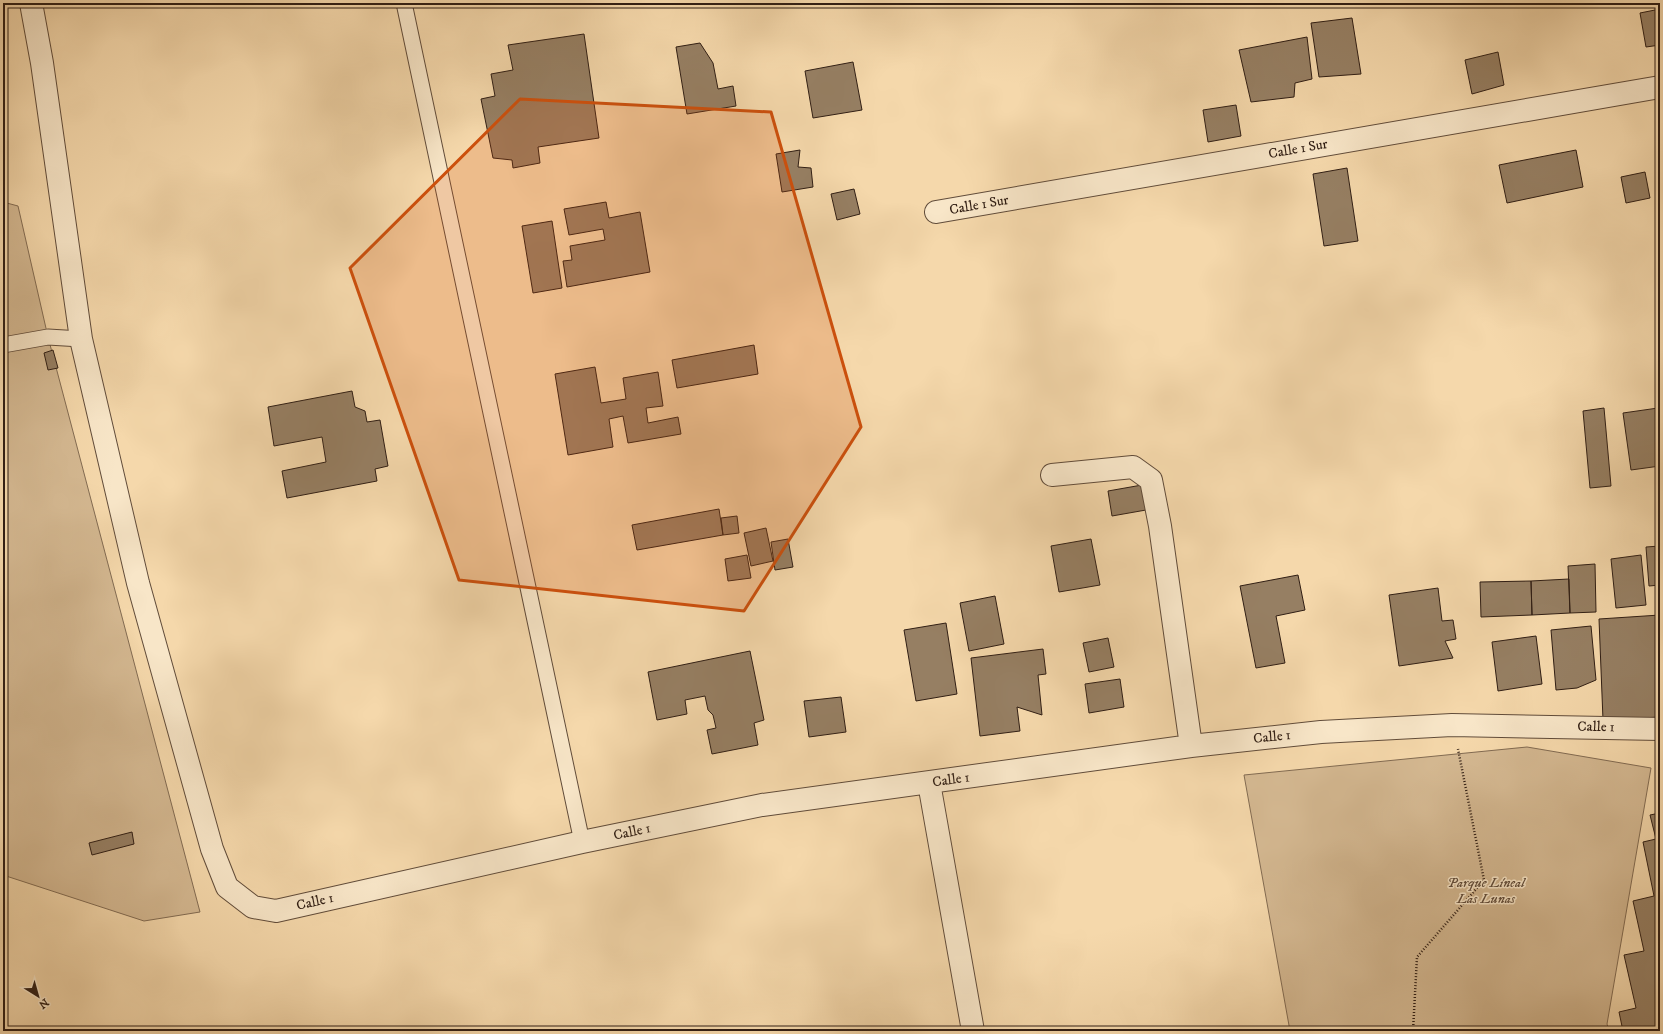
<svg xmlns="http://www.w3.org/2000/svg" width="1663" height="1034" font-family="'IM FELL DW Pica',serif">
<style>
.green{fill:#d4b891;stroke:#826b52}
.building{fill:#967f63;stroke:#301e14}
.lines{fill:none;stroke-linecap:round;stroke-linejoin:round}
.lane-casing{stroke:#614c3a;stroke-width:17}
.street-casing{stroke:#614c3a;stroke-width:24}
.path{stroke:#301e14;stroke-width:2.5;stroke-dasharray:1 2;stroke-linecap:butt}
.lane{stroke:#f8e6c8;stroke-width:15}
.street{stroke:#f8e6c8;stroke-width:22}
.marked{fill:#cc500d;fill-opacity:0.2;stroke:#cc500d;stroke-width:3;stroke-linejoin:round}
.labels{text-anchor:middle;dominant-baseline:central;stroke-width:3;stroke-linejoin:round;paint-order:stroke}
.street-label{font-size:14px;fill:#301e14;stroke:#f8e6c8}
.park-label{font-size:14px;font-style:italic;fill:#614c3a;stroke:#f8e6c8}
</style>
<rect width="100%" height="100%" fill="#f5d8ab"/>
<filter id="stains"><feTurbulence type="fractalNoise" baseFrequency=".005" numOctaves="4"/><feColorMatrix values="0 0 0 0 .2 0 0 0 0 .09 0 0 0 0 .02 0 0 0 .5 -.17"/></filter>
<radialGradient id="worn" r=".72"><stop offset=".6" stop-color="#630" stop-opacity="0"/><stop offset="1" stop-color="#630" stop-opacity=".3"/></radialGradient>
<path class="green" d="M 3,202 L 18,206 L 48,337 L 200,912 L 144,921 L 3,875 Z
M 1527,747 L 1651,768 L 1607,1024 L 1609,1031 L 1290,1031 L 1244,775 Z"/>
<path class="building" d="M 1660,9 L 1660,45 L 1646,47 L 1640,13 Z
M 1352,18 L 1361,74 L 1319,77 L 1311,23 Z
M 584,34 L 599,138 L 538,147 L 540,163 L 513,168 L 512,160 L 493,158 L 481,99 L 495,96 L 491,74 L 513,70 L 508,45 Z
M 1307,37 L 1312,79 L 1295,83 L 1294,97 L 1251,102 L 1239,50 Z
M 700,43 L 713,63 L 718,89 L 733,86 L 736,106 L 687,114 L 676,47 Z
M 1498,52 L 1504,85 L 1472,94 L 1465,60 Z
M 853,62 L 862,110 L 813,118 L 805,71 Z
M 1236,105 L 1241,136 L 1208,142 L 1203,110 Z
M 800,150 L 798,167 L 811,168 L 813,187 L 782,192 L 776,154 Z
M 1576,150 L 1583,187 L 1507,203 L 1499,165 Z
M 1347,168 L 1358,241 L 1324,246 L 1313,174 Z
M 1645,172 L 1650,198 L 1626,203 L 1621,177 Z
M 854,189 L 860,214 L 837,220 L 831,194 Z
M 606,202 L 609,218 L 640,212 L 650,272 L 567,287 L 563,261 L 572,260 L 570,246 L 605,240 L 603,229 L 569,235 L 564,209 Z
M 552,221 L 562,288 L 533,293 L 522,226 Z
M 754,345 L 758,374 L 677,388 L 672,360 Z
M 53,350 L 58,368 L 48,370 L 44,353 Z
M 595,367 L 601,403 L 626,399 L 623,378 L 658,372 L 663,406 L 646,408 L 648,423 L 678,417 L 681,434 L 628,443 L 623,416 L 609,419 L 613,447 L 568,455 L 555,374 Z
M 352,391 L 355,407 L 365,411 L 367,422 L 380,420 L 388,466 L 375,469 L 377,481 L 287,498 L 282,471 L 326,462 L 322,437 L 274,446 L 268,407 Z
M 1604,408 L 1611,486 L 1590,488 L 1583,411 Z
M 1658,408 L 1660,420 L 1660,466 L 1631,470 L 1623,413 Z
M 1142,485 L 1146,510 L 1112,516 L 1108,491 Z
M 719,509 L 723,535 L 637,550 L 632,525 Z
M 737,516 L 739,533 L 723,535 L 721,518 Z
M 766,528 L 773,561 L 751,566 L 744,533 Z
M 788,539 L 793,567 L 775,570 L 771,542 Z
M 1091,539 L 1100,585 L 1059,592 L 1051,546 Z
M 1660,546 L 1660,585 L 1649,586 L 1646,547 Z
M 747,555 L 751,578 L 728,581 L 725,559 Z
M 1641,555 L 1646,605 L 1616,608 L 1611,559 Z
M 1595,564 L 1596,612 L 1570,613 L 1568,566 Z
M 1298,575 L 1305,610 L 1276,616 L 1285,663 L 1256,668 L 1240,586 Z
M 1569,579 L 1570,613 L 1532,615 L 1531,581 Z
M 1531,581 L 1532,615 L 1481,617 L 1480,582 Z
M 1438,588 L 1442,621 L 1453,620 L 1456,639 L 1445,641 L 1453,658 L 1399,666 L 1389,595 Z
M 995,596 L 1004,644 L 969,651 L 960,603 Z
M 1660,615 L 1660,717 L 1603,720 L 1599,619 Z
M 946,623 L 957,694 L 916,701 L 904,630 Z
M 1591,626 L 1596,680 L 1577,688 L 1556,690 L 1551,630 Z
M 1536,636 L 1542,684 L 1498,691 L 1492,642 Z
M 1108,638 L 1114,667 L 1089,672 L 1083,643 Z
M 1043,649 L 1046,674 L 1038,675 L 1042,715 L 1017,707 L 1020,731 L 980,736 L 971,658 Z
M 750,651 L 764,720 L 754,723 L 758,745 L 712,754 L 707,730 L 716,728 L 713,715 L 708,710 L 705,696 L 685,700 L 687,714 L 657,720 L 648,672 Z
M 1120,679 L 1124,707 L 1089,713 L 1085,684 Z
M 841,697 L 846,732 L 809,737 L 804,701 Z
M 1660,813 L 1660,1031 L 1623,1031 L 1619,1012 L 1636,1008 L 1624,955 L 1644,951 L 1633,901 L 1654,896 L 1643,842 L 1656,839 L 1650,815 Z
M 132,832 L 134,844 L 92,855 L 89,843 Z"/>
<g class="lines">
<defs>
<path id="lane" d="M 404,3 L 582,842
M 3,345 L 48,337 L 81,339"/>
<path id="street" d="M 31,3 L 42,63 L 81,339 L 138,583 L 212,849 L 227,887 L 253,907 L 276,911 L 582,842 L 762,805 L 1191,746 L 1321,732 L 1452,725 L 1660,729
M 936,212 L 1660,87
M 1052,475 L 1133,467 L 1151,480 L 1160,526 L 1191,746
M 929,783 L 973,1031"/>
</defs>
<use href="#lane" class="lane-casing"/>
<use href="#street" class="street-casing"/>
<path class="path" d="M 1413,1031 L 1417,957 L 1484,880 L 1458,749"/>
<use href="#lane" class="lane"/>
<use href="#street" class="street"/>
</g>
<path class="marked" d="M 520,99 L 771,112 L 861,427 L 744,611 L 459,580 L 350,268 Z"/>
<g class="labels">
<g class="street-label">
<text transform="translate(1298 149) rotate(-10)">Calle 1 Sur</text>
<text transform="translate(979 205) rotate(-10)">Calle 1 Sur</text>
<text transform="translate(1596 727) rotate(1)">Calle 1</text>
<text transform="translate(1272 737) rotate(-6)">Calle 1</text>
<text transform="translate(951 780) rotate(-8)">Calle 1</text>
<text transform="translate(632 832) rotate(-12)">Calle 1</text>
<text transform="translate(315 902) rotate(-13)">Calle 1</text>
</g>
<g class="park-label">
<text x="1486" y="883">Parque Líneal<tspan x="1486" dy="16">Las Lunas</tspan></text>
</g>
</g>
<rect width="1663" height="1034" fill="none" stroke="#f5d8ab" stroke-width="16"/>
<rect x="4" y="4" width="1655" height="1026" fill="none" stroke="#301e14" stroke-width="2"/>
<rect x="8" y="8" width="1647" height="1018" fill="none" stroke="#301e14"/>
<g transform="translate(38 996) rotate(143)" stroke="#f8e6c8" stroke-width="3" paint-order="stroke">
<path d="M0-3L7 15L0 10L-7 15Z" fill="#301e14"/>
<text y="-6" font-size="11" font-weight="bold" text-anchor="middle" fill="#301e14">N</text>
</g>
<rect width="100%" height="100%" filter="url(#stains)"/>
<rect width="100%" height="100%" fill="url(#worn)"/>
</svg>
